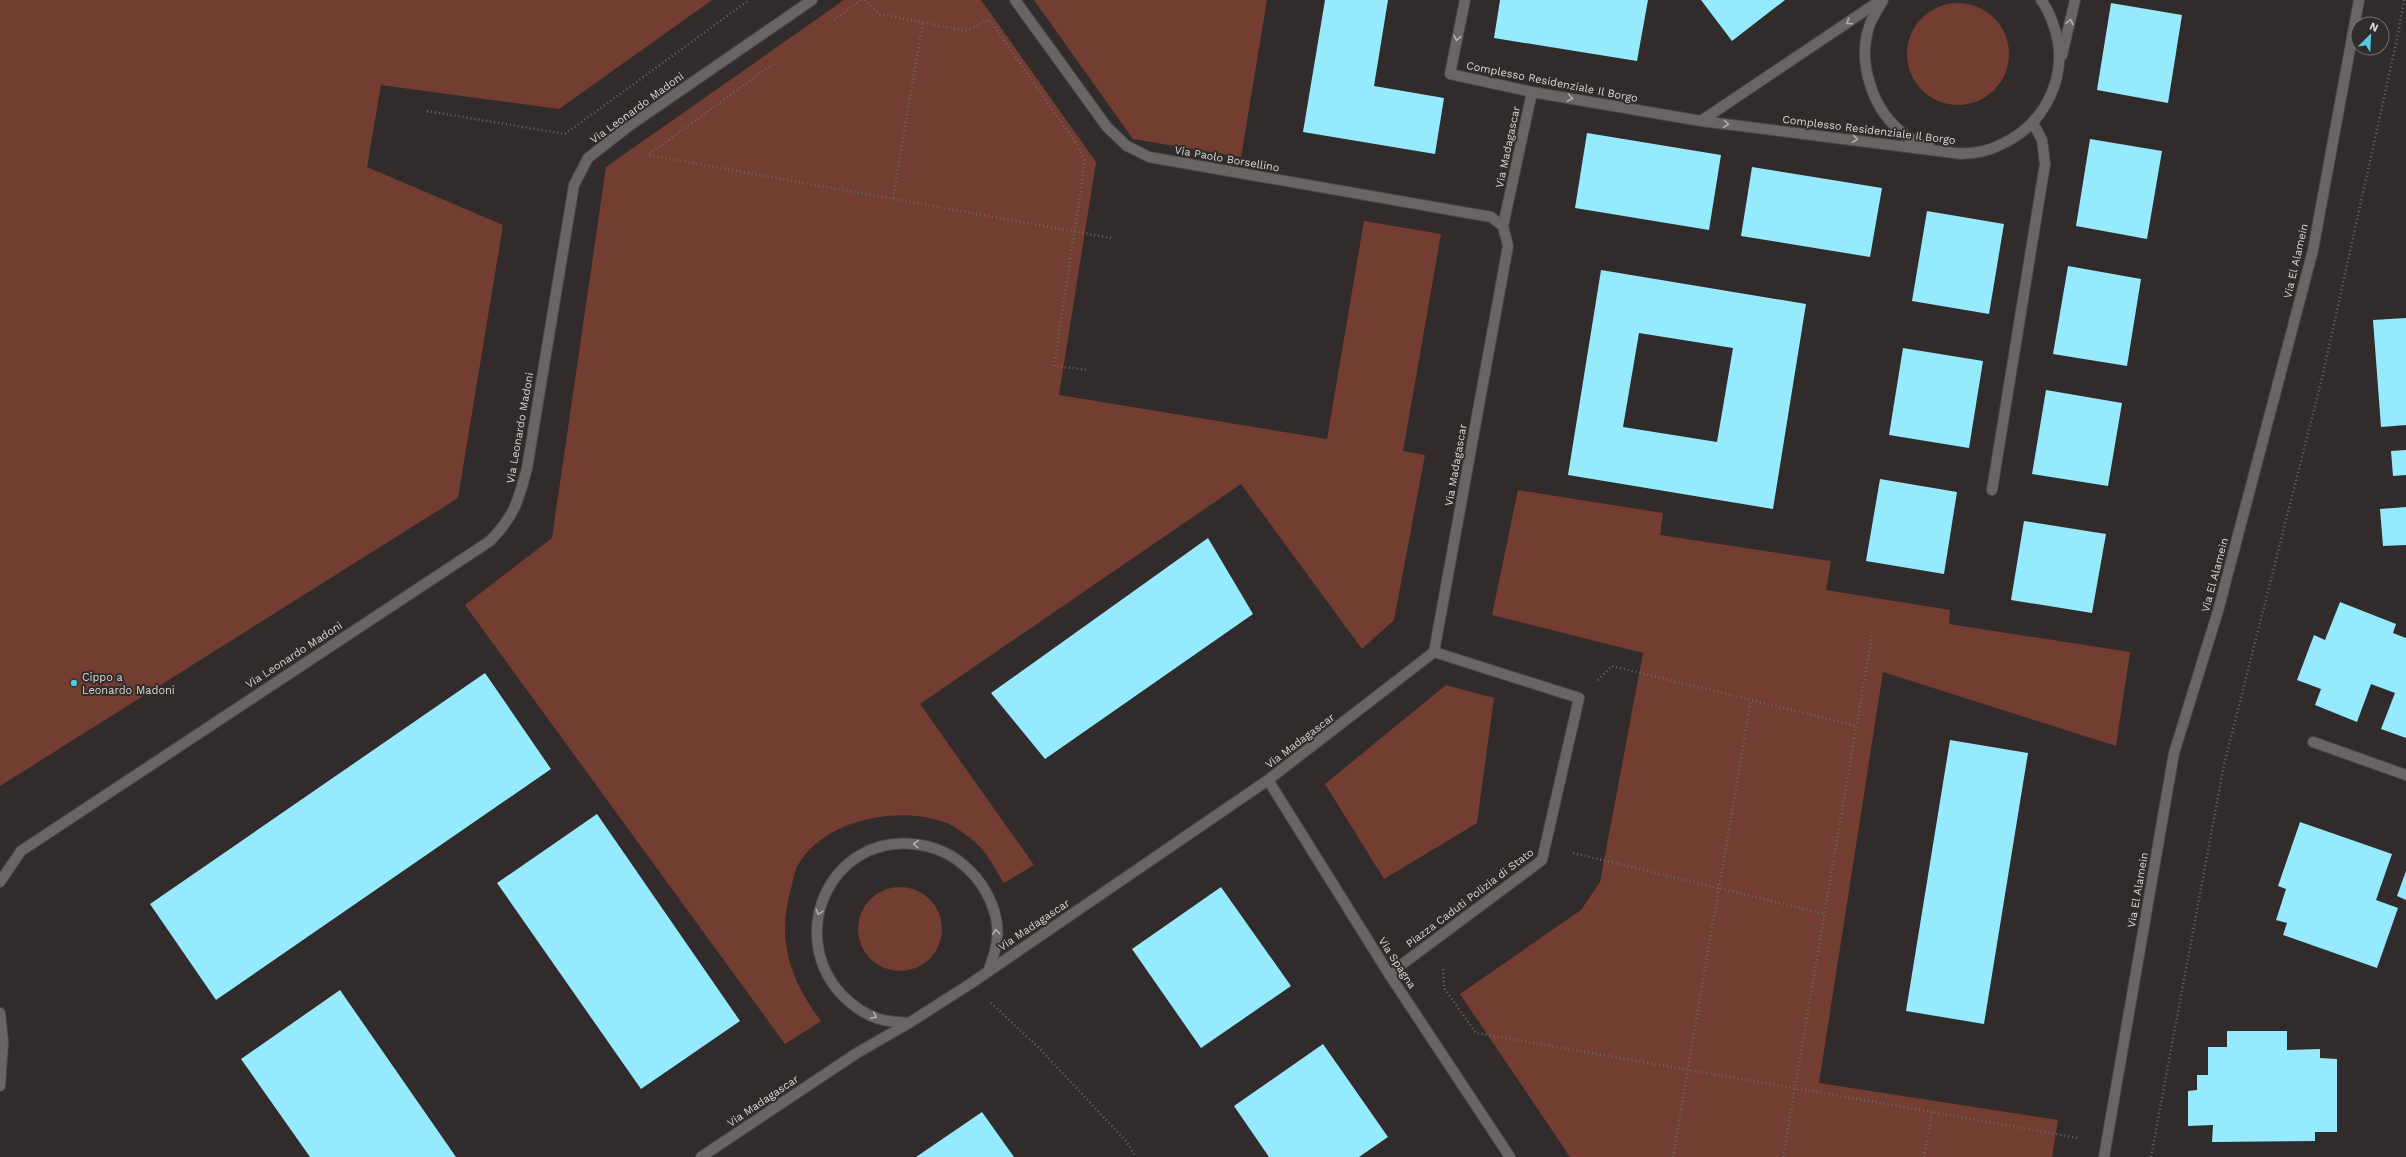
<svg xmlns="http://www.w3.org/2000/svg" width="2406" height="1157" font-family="'Work Sans',sans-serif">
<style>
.green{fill:#743d32}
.building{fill:#96eafe;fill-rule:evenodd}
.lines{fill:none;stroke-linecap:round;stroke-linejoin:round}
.lane-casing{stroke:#4c4746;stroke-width:12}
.street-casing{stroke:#4c4746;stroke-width:12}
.path{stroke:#6b6766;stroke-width:2.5;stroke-dasharray:1 3;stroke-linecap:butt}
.lane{stroke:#686665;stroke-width:10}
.street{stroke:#686665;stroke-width:10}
.oneway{stroke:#b2afae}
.poi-dot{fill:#57c9e2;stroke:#312c2b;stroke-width:1.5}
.labels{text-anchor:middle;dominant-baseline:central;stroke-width:4;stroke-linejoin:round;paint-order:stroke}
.street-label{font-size:11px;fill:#dad7d6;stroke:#312c2b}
.poi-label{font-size:11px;fill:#dad7d6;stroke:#312c2b;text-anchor:start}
</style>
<rect width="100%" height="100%" fill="#312c2b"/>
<path class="green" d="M 0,0 L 712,0 L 559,109 L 381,85 L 367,167 L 503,225 L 458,498 L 0,786 Z
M 844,0 L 981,0 L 1096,162 L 1059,395 L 1327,439 L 1364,221 L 1441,234 L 1403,451 L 1425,455 L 1394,620 L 1362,649 L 1241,484 L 920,704 L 1034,865 L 1004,883 C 996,871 989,856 979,846 C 971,838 954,825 944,822 C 898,805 823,820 798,865 C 794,872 793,881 791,889 C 776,939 790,980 821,1021 L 785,1044 L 465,605 L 552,538 L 606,167 Z
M 1034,0 L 1267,0 L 1241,157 L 1133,139 Z
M1907 54a51 51 0 1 1 102 0a51 51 0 1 1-102 0Z
M 1518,490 L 1663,513 L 1660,535 L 1831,561 L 1826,590 L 1950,610 L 1949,624 L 2130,652 L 2116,746 L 1883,672 L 1819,1083 L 2058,1120 L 2052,1157 L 1570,1157 L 1460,994 L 1581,910 L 1600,882 L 1643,653 L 1492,615 Z
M 1446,685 L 1494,698 L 1477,823 L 1384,879 L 1325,784 Z
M858 929a42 42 0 1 1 84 0a42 42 0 1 1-84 0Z"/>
<path class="building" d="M 1325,0 L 1388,0 L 1374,86 L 1444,98 L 1435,154 L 1303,132 Z
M 1500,0 L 1648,0 L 1637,61 L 1494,38 Z
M 1701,0 L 1785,0 L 1732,41 Z
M 2111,3 L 2182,15 L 2168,103 L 2097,90 Z
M 1587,133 L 1721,155 L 1709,230 L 1575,208 Z
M 2090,139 L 2162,151 L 2147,239 L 2076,226 Z
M 1752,167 L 1882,188 L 1870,257 L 1741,236 Z
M 1927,211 L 2004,224 L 1989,314 L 1912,301 Z
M 2068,266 L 2141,279 L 2127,366 L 2053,354 Z
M 1601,270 L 1806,304 L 1773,509 L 1568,475 ZM 1639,333 L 1733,348 L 1717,442 L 1623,427 Z
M 2406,318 L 2406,425 L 2381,427 L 2373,320 Z
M 1903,348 L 1983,361 L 1969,448 L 1889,435 Z
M 2046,390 L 2122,403 L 2108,486 L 2032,474 Z
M 2406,450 L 2406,475 L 2393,476 L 2391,451 Z
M 1880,479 L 1957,492 L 1944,574 L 1866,561 Z
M 2406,507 L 2406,545 L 2383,546 L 2380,509 Z
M 2024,521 L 2106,534 L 2092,613 L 2011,600 Z
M 1208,538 L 1253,614 L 1045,759 L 991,693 Z
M 2340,602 L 2396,624 L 2393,633 L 2406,638 L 2406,738 L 2381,729 L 2395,693 L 2371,684 L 2357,722 L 2315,705 L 2321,689 L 2297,680 L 2314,635 L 2325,640 Z
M 485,673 L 551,769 L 216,1000 L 150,904 Z
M 1950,740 L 2028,753 L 1984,1024 L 1906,1011 Z
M 597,814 L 740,1021 L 641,1089 L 497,883 Z
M 2300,822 L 2392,854 L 2376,900 L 2398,908 L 2377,968 L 2283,935 L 2287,923 L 2276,920 L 2286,889 L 2278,886 Z
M 2406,871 L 2406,900 L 2397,896 Z
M 1221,887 L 1291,986 L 1201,1048 L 1132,949 Z
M 340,990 L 456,1157 L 310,1157 L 241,1059 Z
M 2227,1031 L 2287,1031 L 2287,1050 L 2320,1049 L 2320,1058 L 2337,1059 L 2337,1132 L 2315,1132 L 2315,1141 L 2212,1142 L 2213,1125 L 2188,1126 L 2188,1091 L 2197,1090 L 2197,1075 L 2208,1075 L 2208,1047 L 2227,1047 Z
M 1323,1044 L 1388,1137 L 1359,1157 L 1269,1157 L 1234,1106 Z
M 982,1112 L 1014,1157 L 916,1157 Z"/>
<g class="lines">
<defs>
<path id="lane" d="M 1465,0 L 1450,74 L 1532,92 L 1701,121 L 1962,154
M 1883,0 C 1879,8 1873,16 1870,24 C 1856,62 1873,111 1904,134 C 1911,140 1921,143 1929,147
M 2062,55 L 2075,0
M 1701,121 L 1881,0
M 1956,153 C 1970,155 1988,151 2000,145 C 2047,124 2071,72 2053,24 C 2050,15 2047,7 2041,0
M 1503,226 L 1532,92
M 1992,490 L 2045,164 L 2042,140 L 2033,123
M 2313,742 L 2406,775
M 1389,974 L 1542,860 L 1579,698 L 1434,652
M 909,1023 C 900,1022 889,1022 879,1019 C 866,1015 852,1005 842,995 C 786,935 830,836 913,844 C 935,846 953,854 969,870 C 987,887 1000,915 997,940 C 996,950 992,960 989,970"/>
<path id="street" d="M 1268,780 L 1389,974 L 1510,1157
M 0,882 L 21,851 L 490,541 C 515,515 518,502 527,468 L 574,185 L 588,158 L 629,126 L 812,0
M 0,1013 L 3,1042 L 0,1086
M 701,1157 L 857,1053 L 909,1023 L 970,984 L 1268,780 L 1434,652 L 1508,246 L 1503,226 L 1491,217 L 1149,157 L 1127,146 L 1107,127 L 1015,0
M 2104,1157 L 2174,753 L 2218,611 L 2313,250 L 2359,0"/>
</defs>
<use href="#lane" class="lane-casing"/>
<use href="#street" class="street-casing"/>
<path class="path" d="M 865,0 L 880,14 L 967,31 L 989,19 L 1078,146 L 1085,162 L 1054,366 L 1088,370
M 834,20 L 861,0
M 773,64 L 648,155 L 1111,238
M 427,111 L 565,134 L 749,0
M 893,198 L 923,23
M 1598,680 L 1612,666 L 1857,726
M 1573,853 L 1825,914
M 1443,969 L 1444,988 L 1476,1033 L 1932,1112
M 991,1003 L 1038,1047 L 1126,1141 L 1136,1157
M 1673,1157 L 1751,700
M 1783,1157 L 1872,635
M 1924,1157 L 1932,1112 L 2078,1138
M 2151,1157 L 2224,765 L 2322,378 L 2397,39 L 2404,0"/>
<use href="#lane" class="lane"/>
<use href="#street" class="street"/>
</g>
<defs><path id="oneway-chevron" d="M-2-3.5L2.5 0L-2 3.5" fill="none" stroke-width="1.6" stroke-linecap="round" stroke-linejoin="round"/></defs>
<g class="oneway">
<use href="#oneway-chevron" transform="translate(1849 22) rotate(146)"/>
<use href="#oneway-chevron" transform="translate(2070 22) rotate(-78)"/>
<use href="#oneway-chevron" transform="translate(1457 38) rotate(101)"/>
<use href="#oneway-chevron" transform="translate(1570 98) rotate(10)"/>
<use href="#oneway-chevron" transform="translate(1726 124) rotate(7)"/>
<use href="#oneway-chevron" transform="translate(1855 139) rotate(8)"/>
<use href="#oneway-chevron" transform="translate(916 844) rotate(-175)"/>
<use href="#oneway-chevron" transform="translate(819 912) rotate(107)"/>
<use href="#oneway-chevron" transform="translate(996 932) rotate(-96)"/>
<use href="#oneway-chevron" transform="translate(874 1016) rotate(26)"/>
</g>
<circle class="poi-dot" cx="74" cy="683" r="4"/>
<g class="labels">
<g class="street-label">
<text transform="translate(1552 82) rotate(11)">Complesso Residenziale Il Borgo</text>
<text transform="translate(637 108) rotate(-36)">Via Leonardo Madoni</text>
<text transform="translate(1869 130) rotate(7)">Complesso Residenziale Il Borgo</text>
<text transform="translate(1508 147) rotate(-78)">Via Madagascar</text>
<text transform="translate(1227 159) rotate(10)">Via Paolo Borsellino</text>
<text transform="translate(2296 261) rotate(-77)">Via El Alamein</text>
<text transform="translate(520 428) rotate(-80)">Via Leonardo Madoni</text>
<text transform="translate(1456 465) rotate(-80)">Via Madagascar</text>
<text transform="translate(2215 575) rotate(-75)">Via El Alamein</text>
<text transform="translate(294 655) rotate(-33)">Via Leonardo Madoni</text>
<text transform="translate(1300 741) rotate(-37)">Via Madagascar</text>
<text transform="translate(2138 890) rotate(-80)">Via El Alamein</text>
<text transform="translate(1470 898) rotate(-37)">Piazza Caduti Polizia di Stato</text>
<text transform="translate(1034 925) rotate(-34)">Via Madagascar</text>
<text transform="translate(1397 963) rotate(57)">Via Spagna</text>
<text transform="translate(763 1101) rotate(-34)">Via Madagascar</text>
</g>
<g class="poi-label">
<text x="82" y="677">Cippo a<tspan x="82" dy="13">Leonardo Madoni</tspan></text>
</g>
</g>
<g transform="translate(2370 36) rotate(24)"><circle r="19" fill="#312c2b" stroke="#75706f"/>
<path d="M0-3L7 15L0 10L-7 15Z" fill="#57c9e2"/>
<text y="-6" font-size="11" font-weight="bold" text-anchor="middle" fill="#dad7d6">N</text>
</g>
</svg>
